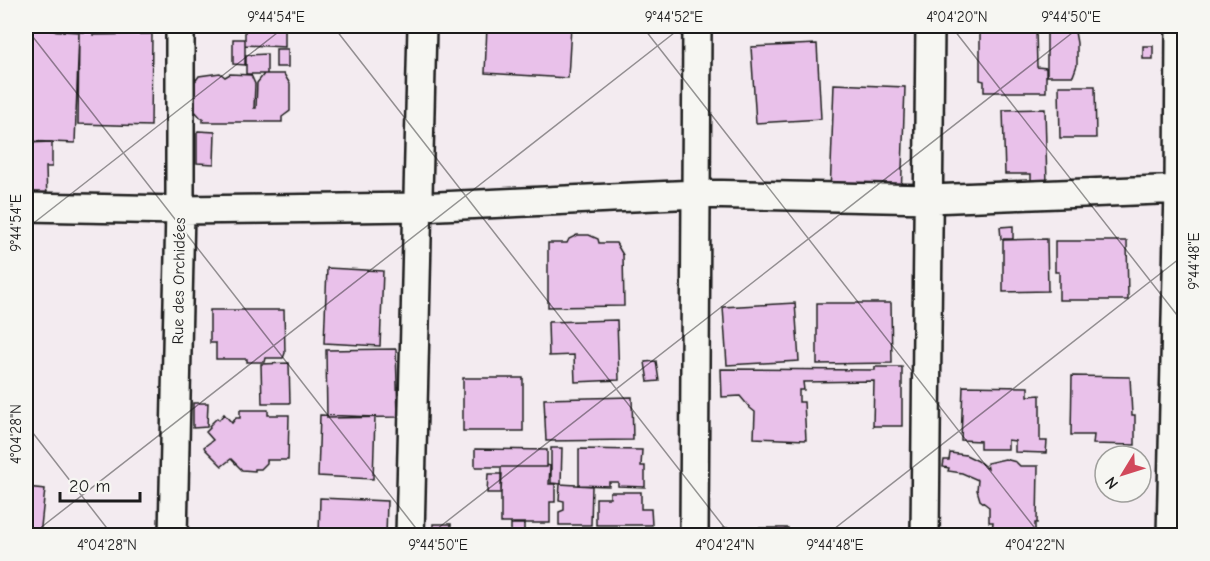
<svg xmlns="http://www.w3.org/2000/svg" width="1210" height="561" font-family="'Comic Neue',sans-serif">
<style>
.building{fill:#e9c1ea;stroke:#1c1c1c;stroke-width:1.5}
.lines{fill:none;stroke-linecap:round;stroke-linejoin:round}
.street-casing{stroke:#1c1c1c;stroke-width:32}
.street{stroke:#f6f6f2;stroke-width:27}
.ticks{fill:none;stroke:#1c1c1c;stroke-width:1.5;stroke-opacity:0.45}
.labels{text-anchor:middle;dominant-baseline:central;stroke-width:4.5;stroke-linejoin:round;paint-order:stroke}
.street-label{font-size:16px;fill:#1c1c1c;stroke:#f6f6f2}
.neatline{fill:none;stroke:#1c1c1c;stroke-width:2}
.ticks-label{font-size:15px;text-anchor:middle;fill:#1c1c1c}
</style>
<rect width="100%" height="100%" fill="#f3ebf0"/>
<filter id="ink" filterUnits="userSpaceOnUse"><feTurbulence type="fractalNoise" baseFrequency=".0167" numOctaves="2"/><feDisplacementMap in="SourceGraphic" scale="12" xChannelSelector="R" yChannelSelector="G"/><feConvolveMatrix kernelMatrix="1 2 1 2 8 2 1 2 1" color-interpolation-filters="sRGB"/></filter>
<g filter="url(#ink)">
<path class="building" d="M 93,26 L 152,26 L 152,34 L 93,35 Z
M 245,26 L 285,26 L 285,47 L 245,45 Z
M 487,26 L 571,26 L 568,78 L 485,73 Z
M 1047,26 L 1074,26 L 1077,43 L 1077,65 L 1073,76 L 1047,76 Z
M 26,29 L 79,32 L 75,143 L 26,141 Z
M 980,30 L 1036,30 L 1037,67 L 1046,68 L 1046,92 L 984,92 L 984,81 L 980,80 Z
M 79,32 L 152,34 L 151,126 L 78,124 Z
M 233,39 L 245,39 L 245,65 L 233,64 Z
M 817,44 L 821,119 L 756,123 L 751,47 Z
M 1143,46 L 1153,46 L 1153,59 L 1143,59 Z
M 276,49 L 288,49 L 288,67 L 276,67 Z
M 267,54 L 267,74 L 246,74 L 246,55 Z
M 220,73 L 225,77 L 230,74 L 251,75 L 255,84 L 254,108 L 256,108 L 257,83 L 264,74 L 284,74 L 290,84 L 290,111 L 282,117 L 282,122 L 203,122 L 203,118 L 201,118 L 194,110 L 194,83 L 199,76 Z
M 834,84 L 905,87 L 901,197 L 830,194 Z
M 1059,86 L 1095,86 L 1096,138 L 1060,138 Z
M 1045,109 L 1047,185 L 1031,185 L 1031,174 L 1005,174 L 1003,110 Z
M 198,131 L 215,132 L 214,164 L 197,163 L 197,133 Z
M 52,142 L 52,167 L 46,167 L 47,202 L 26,203 L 26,143 Z
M 1013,226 L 1013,239 L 1001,239 L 1000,227 Z
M 577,235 L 589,235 L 598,239 L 599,243 L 616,243 L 623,255 L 624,306 L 548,307 L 548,243 L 567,243 L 569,239 Z
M 1047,239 L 1048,291 L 1003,292 L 1003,240 Z
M 1055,241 L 1127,241 L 1128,300 L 1059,300 L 1059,272 L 1055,272 Z
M 327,268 L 383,271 L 380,346 L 324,343 Z
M 795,303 L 799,361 L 727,365 L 723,307 Z
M 817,303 L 891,303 L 892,363 L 817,364 Z
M 210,310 L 284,310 L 285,353 L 283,358 L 266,358 L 265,362 L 247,362 L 247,359 L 216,359 L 216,343 L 210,343 Z
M 617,320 L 619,380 L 575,382 L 574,355 L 549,356 L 548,322 Z
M 396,349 L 398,417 L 327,418 L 326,350 Z
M 656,361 L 659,381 L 648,382 L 645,362 Z
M 289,363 L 290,403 L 262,403 L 261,364 Z
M 875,367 L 902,367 L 902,426 L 873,426 L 874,381 L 803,382 L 804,390 L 799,390 L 799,402 L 804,402 L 806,440 L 754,438 L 755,412 L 750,408 L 740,396 L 722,397 L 721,369 L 875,370 Z
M 1072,376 L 1130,377 L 1132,415 L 1135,415 L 1135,445 L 1093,444 L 1094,435 L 1071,435 Z
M 463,378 L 523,378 L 523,431 L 463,431 Z
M 963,386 L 1028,387 L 1028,396 L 1040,395 L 1040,441 L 1047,441 L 1046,453 L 1015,452 L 1015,441 L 1008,440 L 1008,449 L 980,449 L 980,441 L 961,440 Z
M 632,397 L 633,440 L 546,441 L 544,399 Z
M 193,403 L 208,403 L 207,427 L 193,428 Z
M 240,410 L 268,410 L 268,415 L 289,415 L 288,460 L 267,460 L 267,463 L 261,469 L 255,469 L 255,471 L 242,470 L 231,459 L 222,466 L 205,449 L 204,447 L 213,440 L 206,432 L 210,428 L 209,426 L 217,418 L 219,420 L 224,414 L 232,423 L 236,418 L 240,418 Z
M 320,415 L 375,417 L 373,479 L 318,476 Z
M 551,448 L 562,448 L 561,484 L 551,483 Z
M 475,449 L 547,450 L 547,467 L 475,467 Z
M 579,449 L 642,450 L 641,466 L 645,466 L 645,487 L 618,486 L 618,482 L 609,482 L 609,486 L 579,485 Z
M 950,453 L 966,455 L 978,461 L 988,469 L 987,463 L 1005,459 L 1016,462 L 1020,466 L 1038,466 L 1037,523 L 1035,523 L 1035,532 L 992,532 L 993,522 L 989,522 L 989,507 L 980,500 L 977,490 L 978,480 L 962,473 L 948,471 L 949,468 L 943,467 L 944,460 L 949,460 Z
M 547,465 L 550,466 L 549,484 L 555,484 L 555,502 L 550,502 L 550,523 L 501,523 L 501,467 L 547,467 Z
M 488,474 L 502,474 L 501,493 L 487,493 Z
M 560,484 L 592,486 L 591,525 L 559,525 L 559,512 L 564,510 L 564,501 L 559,500 Z
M 26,487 L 45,489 L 40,536 L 26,536 Z
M 610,492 L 641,492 L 641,509 L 651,509 L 652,525 L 596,525 L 596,498 L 610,498 Z
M 320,498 L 387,501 L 386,536 L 319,536 Z
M 433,524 L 451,524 L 451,536 L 433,536 Z
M 511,524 L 524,524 L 524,533 L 511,532 Z
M 724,528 L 788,528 L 788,536 L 723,536 Z"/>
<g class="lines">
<defs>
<path id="street" d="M 26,207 L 180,210 L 418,207 L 697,194 L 930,199 L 1184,189
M 173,536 L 180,210 L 180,26
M 410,536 L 422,26
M 694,536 L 697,26
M 925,536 L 930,26
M 1171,536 L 1179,189 L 1180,26"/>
</defs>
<use href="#street" class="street-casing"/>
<use href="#street" class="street"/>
</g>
</g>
<path class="ticks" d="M 333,26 L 731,536M 642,26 L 1041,536M 951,26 L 1184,324M 26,28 L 422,536M 26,229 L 286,26M 26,424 L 113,536M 30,536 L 683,26M 428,536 L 1081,26M 825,536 L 1184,255"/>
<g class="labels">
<g class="street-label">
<text transform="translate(179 281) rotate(-89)">Rue des Orchidées</text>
</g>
</g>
<rect width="1210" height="561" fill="none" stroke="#f6f6f2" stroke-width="66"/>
<g transform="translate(1123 474) rotate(232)"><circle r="28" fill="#f6f6f2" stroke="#9f9f9c" stroke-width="1.5"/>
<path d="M0-4.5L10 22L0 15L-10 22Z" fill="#d1495b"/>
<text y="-9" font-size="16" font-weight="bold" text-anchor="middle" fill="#1c1c1c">N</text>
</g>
<path d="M60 492v9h80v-9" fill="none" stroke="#1c1c1c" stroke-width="3"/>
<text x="69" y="492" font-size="18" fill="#1c1c1c" stroke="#f6f6f2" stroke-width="4.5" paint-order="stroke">20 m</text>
<rect x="33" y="33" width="1144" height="495" class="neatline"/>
<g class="ticks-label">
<text x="276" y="22">9°44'54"E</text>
<text x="674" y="22">9°44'52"E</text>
<text x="957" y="22">4°04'20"N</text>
<text x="1071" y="22">9°44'50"E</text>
<text transform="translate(16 223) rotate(-90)" y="5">9°44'54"E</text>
<text transform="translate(1194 261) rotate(-90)" y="5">9°44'48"E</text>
<text transform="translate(16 434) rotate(-90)" y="5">4°04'28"N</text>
<text x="107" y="550">4°04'28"N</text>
<text x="438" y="550">9°44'50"E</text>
<text x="725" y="550">4°04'24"N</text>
<text x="835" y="550">9°44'48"E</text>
<text x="1035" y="550">4°04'22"N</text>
</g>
</svg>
